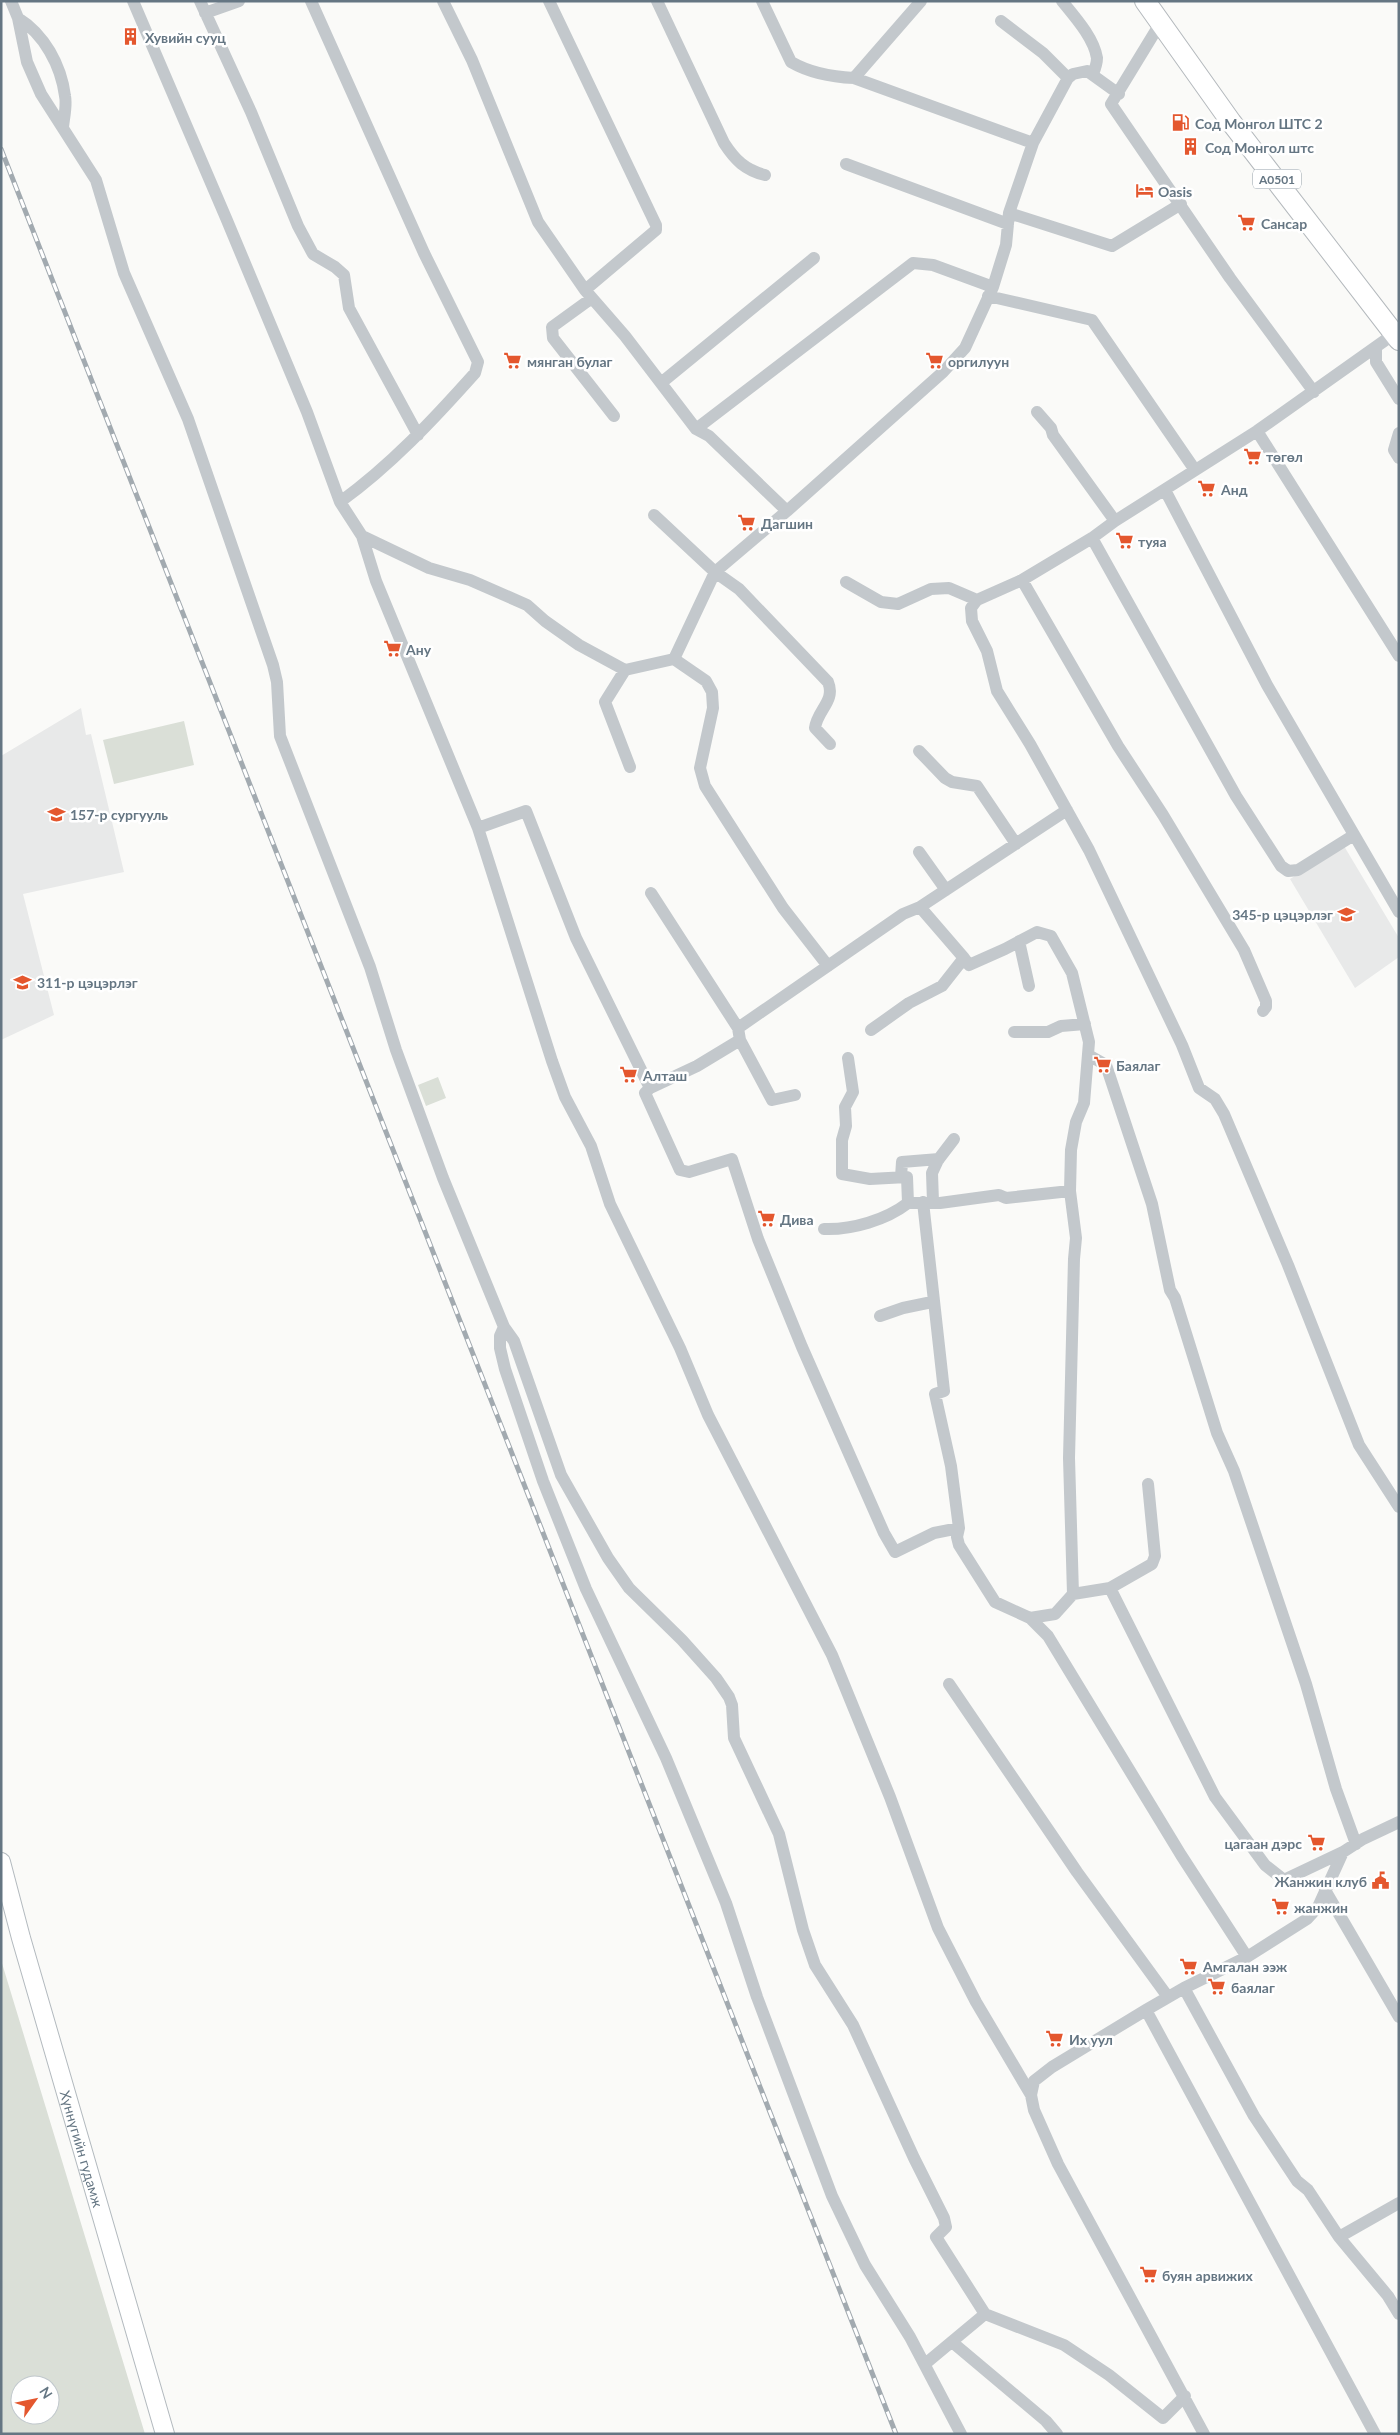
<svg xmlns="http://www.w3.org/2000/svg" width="1400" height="2435" font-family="Lato,sans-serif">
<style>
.built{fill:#e8e9e9}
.green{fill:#dadfd7;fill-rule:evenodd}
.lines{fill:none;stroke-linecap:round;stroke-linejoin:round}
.secondary-casing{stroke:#b3babf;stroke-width:20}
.trunk-casing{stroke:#b4b9bd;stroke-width:22}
.minor{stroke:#c3c8cc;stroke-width:12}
.secondary{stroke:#fff;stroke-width:18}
.trunk{stroke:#fff;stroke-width:20}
.rail-casing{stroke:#a2aab0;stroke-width:5}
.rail{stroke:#fff;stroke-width:3;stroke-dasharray:9;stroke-linecap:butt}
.labels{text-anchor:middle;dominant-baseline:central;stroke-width:5;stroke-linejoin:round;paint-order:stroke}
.shield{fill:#fff;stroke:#939fa8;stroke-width:1}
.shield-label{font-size:12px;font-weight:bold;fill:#657683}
.poi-label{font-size:14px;font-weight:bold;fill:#657683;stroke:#fff;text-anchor:start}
.street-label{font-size:14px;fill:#657683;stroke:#fff}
</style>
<rect width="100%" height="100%" fill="#fafaf8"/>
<path class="built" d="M 81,708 L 86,735 L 91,734 L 124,872 L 23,894 L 54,1015 L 1,1040 L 1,756 Z
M 1344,846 L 1399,938 L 1399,957 L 1355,988 L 1290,879 Z"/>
<path class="green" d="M 184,721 L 194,765 L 114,784 L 103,740 Z
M 438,1077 L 446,1098 L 426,1106 L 418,1085 Z
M 1,1960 L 145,2434 L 1,2434 ZM 20,2385 L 50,2385 L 50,2415 L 20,2415 Z"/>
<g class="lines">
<defs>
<g id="secondary">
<path id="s1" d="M 1,1862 L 21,1938 L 165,2434"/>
</g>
<path id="trunk" d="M 1145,1 L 1231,122 L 1399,340"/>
</defs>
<use href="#secondary" class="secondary-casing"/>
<use href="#trunk" class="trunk-casing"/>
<path class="minor" d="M 11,1 L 18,18 L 27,62 L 41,94 L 96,180 L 124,273 L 188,419 L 273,665 L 277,682 L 280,736 L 370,967 L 396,1050 L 443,1178 L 504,1327 L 514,1341 L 561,1475 L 608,1558 L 629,1588 L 682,1640 L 716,1678 L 729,1697 L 732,1705 L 734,1738 L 779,1834 L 803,1930 L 815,1965 L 853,2025 L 914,2158 L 944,2218 L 946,2227 L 936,2237 L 985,2314 L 1064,2345 L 1109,2375 L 1163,2418 L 1185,2396
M 133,1 L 226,218 L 307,412 L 340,502 L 362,536 L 376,581 L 478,828 L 552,1061 L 565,1097 L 591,1146 L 610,1204 L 680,1348 L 708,1415 L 832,1655 L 890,1797 L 938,1928 L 976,2002 L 1031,2095
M 200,1 L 251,112 L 298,226 L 313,254 L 335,267 L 344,275 L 349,308 L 418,435
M 311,1 L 424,253 L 478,362 L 475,373 C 433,420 391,465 340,502
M 443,1 L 472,60 L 538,222 L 585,290 L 625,336 L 696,429 L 709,436 L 787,511
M 549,1 L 656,225 L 656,230 L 585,290
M 657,1 L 724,143 C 735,160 745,170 765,175
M 762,1 L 791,62 C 810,73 832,77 854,78
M 921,1 L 854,78 L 1033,143
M 1062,1 C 1075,17 1094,38 1097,58 C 1097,63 1095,69 1093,74
M 205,13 L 239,1
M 18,18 C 44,34 61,65 65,96 C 67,105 64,117 63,127
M 1001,21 L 1043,53 L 1068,78
M 1161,22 L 1111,104 L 1230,278 L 1314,392
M 846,164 L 1008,224
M 1009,213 L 1112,246 L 1181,204
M 988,296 L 1092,320 L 1195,470
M 592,298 L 552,327 L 553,338 L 614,416
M 1394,334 L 1257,431 L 1115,521 L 1092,538 L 1022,580 L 977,600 L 971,608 L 972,621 L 987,651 L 997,691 L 1030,744 L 1089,850 L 1182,1045 L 1199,1088 L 1215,1099 L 1224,1114 L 1288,1265 L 1359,1445 L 1399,1507
M 1376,348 L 1376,362 L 1399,399
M 661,383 L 814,258
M 1037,412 L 1051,428 L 1053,435 L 1115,521
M 696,429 L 913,263 L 933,265 L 993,287
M 1257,431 L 1399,656
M 1399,433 L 1394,450 L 1399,458
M 1165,490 L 1267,685 L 1399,912
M 654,515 L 715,572 L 739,589 L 828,682 C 836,701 817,710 815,728 L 830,744
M 362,536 L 429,568 L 470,580 L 527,605 L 545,621 L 579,645 L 625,670 L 674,659 L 715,572 L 787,511 L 943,372 L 965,348 L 993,287 L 1006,245 L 1009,213 L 1033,143 L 1068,78 L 1073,74 L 1087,71 L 1119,94
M 1092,538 L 1236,796 L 1281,866 L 1288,871 L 1298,870 L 1354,835
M 1022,580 L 1118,746 L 1163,815 L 1244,950 L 1266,1001 L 1266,1007 L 1263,1011
M 846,582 L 881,602 L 898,604 L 931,589 L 949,588 L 977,600
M 674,659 L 706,681 L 712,692 L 713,708 L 700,768 L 705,786 L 783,908 L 828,966
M 625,670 L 605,702 L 630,767
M 919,751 L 945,778 L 952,782 L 977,786 L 1016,844
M 1067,810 L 920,907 L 903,914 L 738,1028 L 740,1040 L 697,1066 L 650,1088 L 645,1093 L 680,1170 L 689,1172 L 732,1159 L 758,1239 L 802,1347 L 884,1533 L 895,1552 L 934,1533 L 959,1528 L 957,1537 L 959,1545 L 995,1602 L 1030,1618 L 1055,1614 L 1073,1594 L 1110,1588 L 1215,1797 L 1265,1865 L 1284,1880 L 1343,1852
M 478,828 L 526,811 L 576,938 L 650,1088
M 919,852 L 946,890
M 651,893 L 738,1028
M 920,907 L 964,958
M 1019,941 L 1029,986
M 871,1030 L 909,1003 L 942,986 L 964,958 L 969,965 L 1005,949 L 1037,932 L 1051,936 L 1072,973 L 1089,1042 L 1084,1103 L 1076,1122 L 1071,1150 L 1070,1191 L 1076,1238 L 1074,1259 L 1069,1458 L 1073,1594
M 1014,1032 L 1048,1032 L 1061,1026 L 1085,1024
M 740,1040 L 772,1100 L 795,1095
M 1090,1056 L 1106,1065 L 1152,1204 L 1170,1290 L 1175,1298 L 1217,1433 L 1234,1471 L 1306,1684 L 1336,1789 L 1356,1844
M 848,1058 L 853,1092 L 845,1107 L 846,1126 L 842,1140 L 842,1174 L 870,1179 L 907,1177 L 908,1203 L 940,1203 L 999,1195 L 1006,1198 L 1070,1191
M 901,1177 L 902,1162 L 939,1159
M 923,1202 L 944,1391 L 935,1394 L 951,1466 L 959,1528
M 933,1202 L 932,1173 L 938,1160 L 954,1139
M 824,1229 C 852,1230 886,1220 908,1203
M 880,1316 L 903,1308 L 932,1302
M 504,1327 L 500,1336 L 500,1348 L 505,1369 L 543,1481 L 586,1589 L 666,1758 L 726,1903 L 757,1997 L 832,2196 L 865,2265 L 910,2337 L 961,2434
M 1110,1588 L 1152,1564 L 1155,1556 L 1148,1484
M 1030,1618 L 1048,1636 L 1181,1855 L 1247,1957
M 949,1684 L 1077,1872 L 1168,1997
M 1325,1890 L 1399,2017
M 1184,1988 L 1254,2116 L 1297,2181 L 1308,2190 L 1339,2237 L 1388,2296 L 1399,2314
M 1146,2010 L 1375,2434
M 1339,2237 L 1399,2203
M 952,2342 L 1046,2421 L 1057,2434
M 925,2364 L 985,2314
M 1204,2434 L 1058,2164 L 1034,2110 L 1031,2095 L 1034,2081 L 1052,2067 L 1146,2010 L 1184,1988 L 1247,1957 L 1307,1919 L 1318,1907 L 1343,1852 L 1363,1839 L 1399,1822"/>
<use href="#secondary" class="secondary"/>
<use href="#trunk" class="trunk"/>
<defs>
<path id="rail" d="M 1,149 L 896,2434"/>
</defs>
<use href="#rail" class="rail-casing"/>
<use href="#rail" class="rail"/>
</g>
<defs>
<symbol id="building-bare" viewBox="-9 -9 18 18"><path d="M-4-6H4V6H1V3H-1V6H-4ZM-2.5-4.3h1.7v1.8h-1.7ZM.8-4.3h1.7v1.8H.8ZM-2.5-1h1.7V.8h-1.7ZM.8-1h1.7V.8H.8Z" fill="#e4572e" stroke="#fff" stroke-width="2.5" paint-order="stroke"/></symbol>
<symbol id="fuel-bare" viewBox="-9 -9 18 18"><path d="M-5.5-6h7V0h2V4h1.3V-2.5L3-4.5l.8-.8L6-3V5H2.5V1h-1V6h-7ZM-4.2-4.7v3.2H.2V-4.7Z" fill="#e4572e" stroke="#fff" stroke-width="2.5" paint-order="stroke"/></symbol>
<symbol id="hotel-bare" viewBox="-9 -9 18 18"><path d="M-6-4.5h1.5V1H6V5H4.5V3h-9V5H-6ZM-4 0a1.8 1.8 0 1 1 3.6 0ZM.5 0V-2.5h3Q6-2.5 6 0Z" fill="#e4572e" stroke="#fff" stroke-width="2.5" paint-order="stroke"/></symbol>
<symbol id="supermarket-bare" viewBox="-9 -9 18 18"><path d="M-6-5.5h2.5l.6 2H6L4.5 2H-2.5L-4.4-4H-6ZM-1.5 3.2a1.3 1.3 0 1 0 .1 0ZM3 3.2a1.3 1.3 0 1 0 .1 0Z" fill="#e4572e" stroke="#fff" stroke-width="2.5" paint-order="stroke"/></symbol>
<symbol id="school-bare" viewBox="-9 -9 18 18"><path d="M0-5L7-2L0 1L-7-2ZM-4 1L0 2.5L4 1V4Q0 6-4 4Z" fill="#e4572e" stroke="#fff" stroke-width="2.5" paint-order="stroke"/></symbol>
<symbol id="civic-bare" viewBox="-9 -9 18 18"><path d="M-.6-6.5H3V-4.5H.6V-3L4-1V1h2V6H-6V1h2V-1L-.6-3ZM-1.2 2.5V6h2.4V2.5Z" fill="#e4572e" stroke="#fff" stroke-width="2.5" paint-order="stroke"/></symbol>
</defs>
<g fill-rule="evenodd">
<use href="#building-bare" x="118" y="24" width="25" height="25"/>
<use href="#fuel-bare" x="1168" y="110" width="25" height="25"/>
<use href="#building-bare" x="1178" y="134" width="25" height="25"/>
<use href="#hotel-bare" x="1132" y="178" width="25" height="25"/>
<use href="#supermarket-bare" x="1234" y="210" width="25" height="25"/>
<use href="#supermarket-bare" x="500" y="348" width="25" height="25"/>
<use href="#supermarket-bare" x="922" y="348" width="25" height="25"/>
<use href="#supermarket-bare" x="1240" y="444" width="25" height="25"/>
<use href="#supermarket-bare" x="1194" y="476" width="25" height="25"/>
<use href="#supermarket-bare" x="734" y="510" width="25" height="25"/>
<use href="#supermarket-bare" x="1112" y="528" width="25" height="25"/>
<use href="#supermarket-bare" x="380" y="636" width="25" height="25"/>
<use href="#school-bare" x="44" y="802" width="25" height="25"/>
<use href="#school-bare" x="1334" y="902" width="25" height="25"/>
<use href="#school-bare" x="10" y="970" width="25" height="25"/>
<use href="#supermarket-bare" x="1090" y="1052" width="25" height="25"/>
<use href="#supermarket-bare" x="616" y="1062" width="25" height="25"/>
<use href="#supermarket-bare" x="754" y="1206" width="25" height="25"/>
<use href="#supermarket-bare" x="1304" y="1830" width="25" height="25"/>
<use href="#civic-bare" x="1368" y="1868" width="25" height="25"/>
<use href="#supermarket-bare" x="1268" y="1894" width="25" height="25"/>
<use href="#supermarket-bare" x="1176" y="1954" width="25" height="25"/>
<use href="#supermarket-bare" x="1204" y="1974" width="25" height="25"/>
<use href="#supermarket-bare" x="1042" y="2026" width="25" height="25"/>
<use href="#supermarket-bare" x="1136" y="2262" width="25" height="25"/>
</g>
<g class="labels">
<rect class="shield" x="1253" y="169.5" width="48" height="19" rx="4"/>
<g class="shield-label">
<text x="1277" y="179">A0501</text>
</g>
<g class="poi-label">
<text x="145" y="37">Хувийн сууц</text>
<text x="1195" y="123">Сод Монгол ШТС 2</text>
<text x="1205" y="147">Сод Монгол штс</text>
<text x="1158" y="191">Oasis</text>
<text x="1261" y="223">Сансар</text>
<text x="527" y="361">мянган булаг</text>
<text x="948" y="361">оргилуун</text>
<text x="1266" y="456">төгөл</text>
<text x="1221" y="489">Анд</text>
<text x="761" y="523">Дагшин</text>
<text x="1138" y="541">туяа</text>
<text x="406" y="649">Ану</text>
<text x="70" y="814">157-р сургууль</text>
<text x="1333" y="914" text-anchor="end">345-р цэцэрлэг</text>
<text x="37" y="982">311-р цэцэрлэг</text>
<text x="1116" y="1065">Баялаг</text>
<text x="643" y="1075">Алташ</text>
<text x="780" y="1219">Дива</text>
<text x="1302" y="1843" text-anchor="end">цагаан дэрс</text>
<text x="1367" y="1881" text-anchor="end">Жанжин клуб</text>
<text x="1294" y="1907">жанжин</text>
<text x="1203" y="1966">Амгалан ээж</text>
<text x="1231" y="1987">баялаг</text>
<text x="1069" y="2039">Их уул</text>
<text x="1162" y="2275">буян арвижих</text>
</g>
<g class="street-label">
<text stroke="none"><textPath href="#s1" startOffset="298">Хүннүгийн гудамж</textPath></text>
</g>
</g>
<rect width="1400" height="2435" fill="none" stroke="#657683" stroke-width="5"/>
<g transform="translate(35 2400) rotate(57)"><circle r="24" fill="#ffffff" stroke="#c1c8cd"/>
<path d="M0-4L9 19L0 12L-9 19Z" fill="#e4572e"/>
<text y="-8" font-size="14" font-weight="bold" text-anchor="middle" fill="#657683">N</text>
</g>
</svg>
